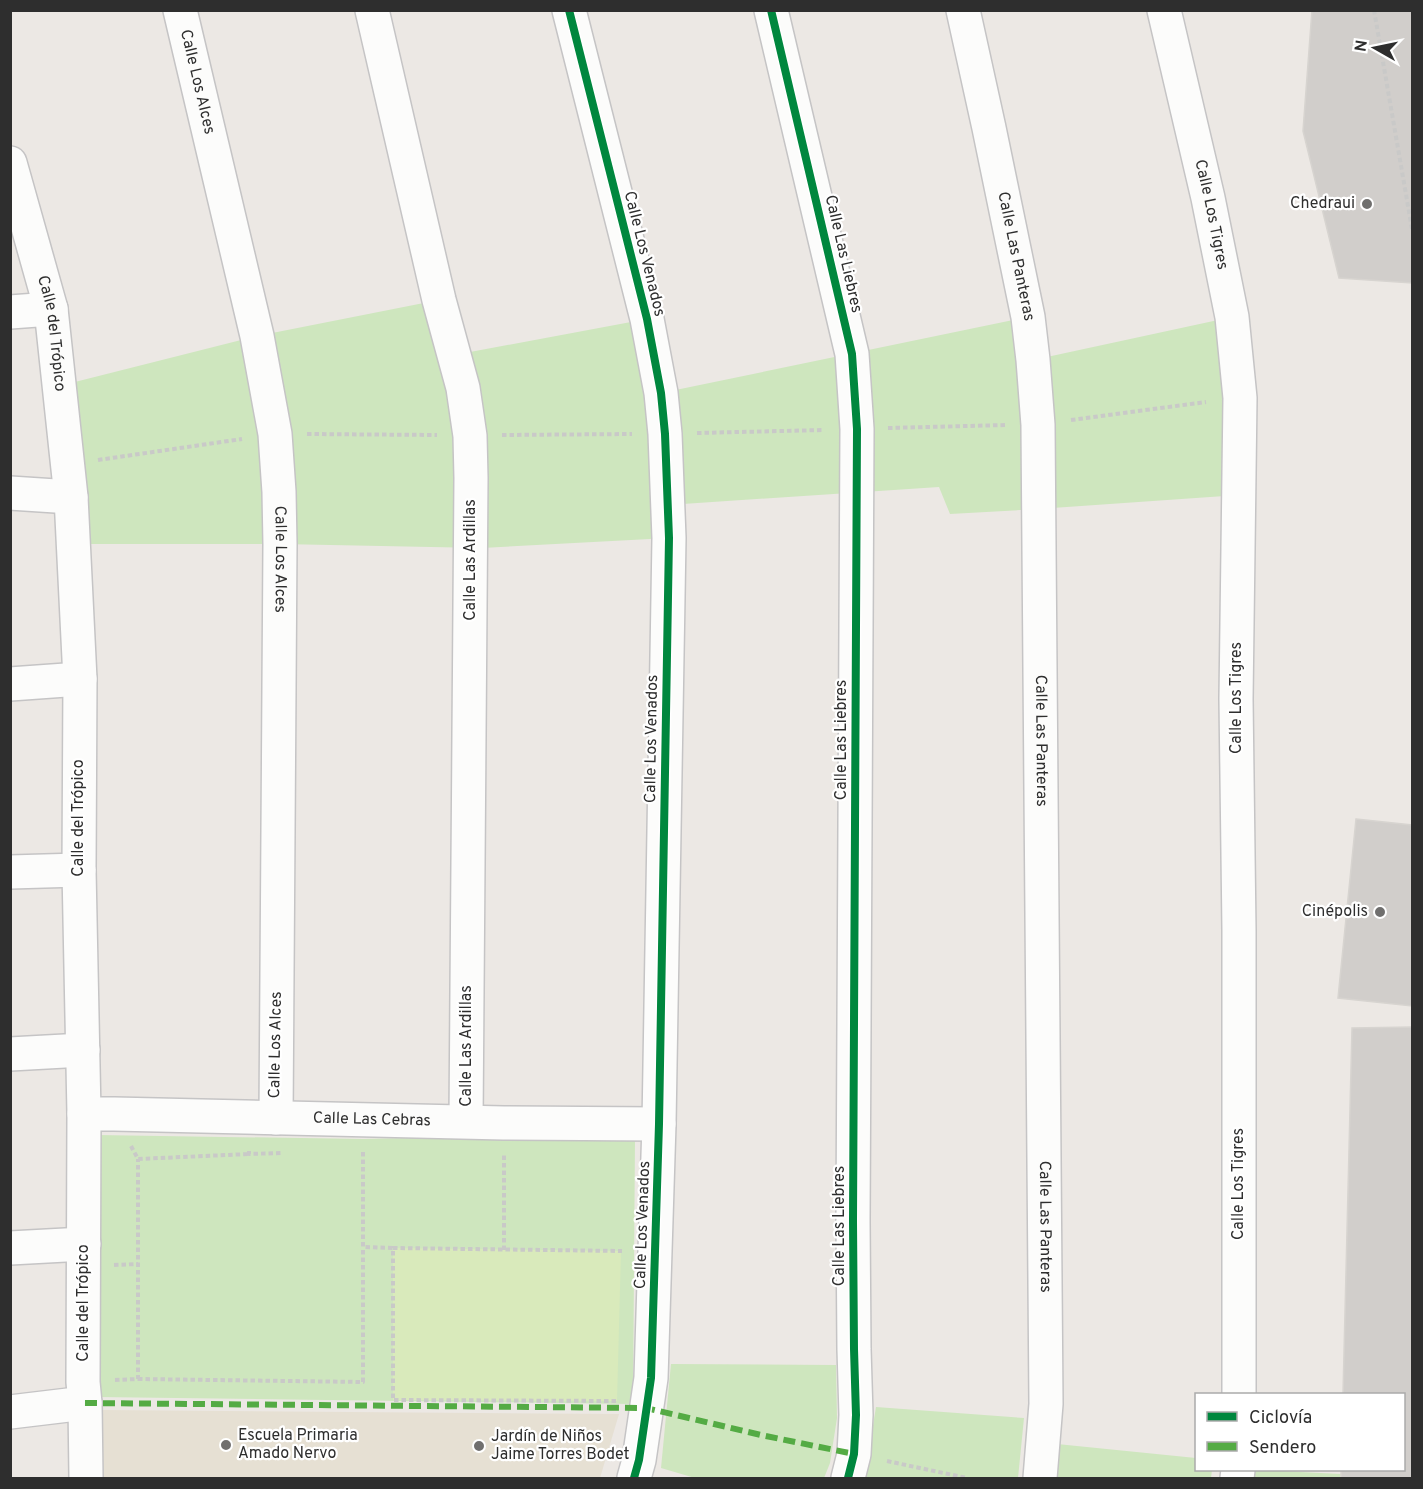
<svg xmlns="http://www.w3.org/2000/svg" width="1423" height="1489" font-family="Overpass,sans-serif">
<style>
.education{fill:#e6e0d3}
.green{fill:#cee6be}
.pitch{fill:#d9eabb}
.building{fill:#d1cecb;stroke:#d7d4d0;stroke-width:1.5}
.lines{fill:none;stroke-linecap:round;stroke-linejoin:round}
.minor-casing{stroke:#c5c4c5;stroke-width:36}
.path{stroke:#c9c9c8;stroke-width:4;stroke-dasharray:4.5 3;stroke-linecap:butt}
.minor{stroke:#fcfcfb;stroke-width:33}
.quiet{stroke:#54ab44;stroke-width:6;stroke-dasharray:12 6;stroke-linecap:butt}
.cycleway-casing{stroke:#fff;stroke-width:11}
.cycleway{stroke:#00873e;stroke-width:8}
.poi-dot{fill:#706f6e;stroke:#fff;stroke-width:2}
.labels{text-anchor:middle;dominant-baseline:central;stroke-width:4.5;stroke-linejoin:round;paint-order:stroke}
.street-label{font-size:16px;fill:#2e2e2e;stroke:#fff}
.poi-label{font-size:16px;fill:#2e2e2e;stroke:#fff;text-anchor:end}
</style>
<rect width="100%" height="100%" fill="#ece8e4"/>
<path class="education" d="M 102,1410 L 619,1414 L 600,1478 L 102,1478 Z"/>
<path class="green" d="M 439,300 L 454,355 L 647,319 L 661,393 L 1028,317 L 1033,360 L 1232,317 L 1239,495 L 1038,509 L 950,514 L 939,487 L 668,505 L 669,538 L 482,548 L 280,544 L 73,544 L 59,386 L 257,336 Z
M 97,1135 L 363,1139 L 454,1137 L 635,1139 L 633,1404 L 97,1397 Z
M 671,1364 L 836,1365 L 837,1418 L 830,1463 L 824,1478 L 695,1478 L 661,1468 Z
M 876,1407 L 1024,1418 L 1018,1478 L 862,1478 L 870,1444 Z
M 1057,1444 L 1196,1458 L 1196,1470 L 1212,1470 L 1211,1478 L 1051,1478 Z
M 1249,1470 L 1257,1470 L 1341,1474 L 1340,1478 L 1248,1478 Z"/>
<path class="pitch" d="M 393,1248 L 621,1251 L 617,1401 L 393,1400 Z"/>
<path class="building" d="M 1312,10 L 1412,10 L 1412,283 L 1339,278 L 1303,131 Z
M 1356,819 L 1412,825 L 1412,1006 L 1338,998 Z
M 1412,1027 L 1412,1478 L 1341,1478 L 1341,1470 L 1404,1470 L 1404,1394 L 1343,1394 L 1352,1028 Z"/>
<g class="lines">
<defs>
<g id="minor">
<path id="s1" d="M 180,10 L 257,336 L 275,434 L 279,492 L 280,544 L 276,1118"/>
<path d="M 372,10 L 439,300 L 463,388 L 470,436 L 471,478 L 466,1121"/>
<path d="M 569,10 L 647,319 L 661,393 L 665,434 L 669,538 L 659,1124 L 651,1378 L 639,1460 L 634,1478"/>
<path d="M 771,10 L 852,354 L 857,429 L 853,1221 L 854,1349 L 856,1415 L 854,1454 L 848,1478"/>
<path id="s2" d="M 963,10 L 989,128 L 1028,317 L 1033,360 L 1038,425 L 1046,1404 L 1040,1478"/>
<path id="s3" d="M 1164,10 L 1208,198 L 1232,317 L 1240,398 L 1236,699 L 1239,930 L 1239,1394"/>
<path id="s4" d="M 10,163 L 51,309 L 71,497 L 80,679 L 79,870 L 84,1114 L 83,1382 L 85,1403 L 86,1478"/>
<path d="M 10,312 L 51,309"/>
<path d="M 10,493 L 71,497"/>
<path d="M 10,684 L 80,679"/>
<path d="M 10,872 L 79,870"/>
<path d="M 10,1054 L 83,1050"/>
<path id="s5" d="M 84,1114 L 114,1114 L 504,1123 L 659,1124"/>
<path d="M 10,1248 L 84,1244"/>
<path d="M 10,1412 L 85,1403"/>
<path d="M 1237,1478 L 1238,1470"/>
</g>
</defs>
<use href="#minor" class="minor-casing"/>
<path class="path" d="M 1374,10 L 1412,229
M 1071,420 L 1206,402
M 888,428 L 1007,425
M 697,433 L 824,430
M 307,434 L 437,435
M 502,435 L 632,434
M 98,460 L 242,439
M 131,1146 L 138,1159 L 249,1154
M 249,1151 L 249,1154 L 281,1153
M 363,1152 L 363,1247 L 393,1248
M 504,1250 L 504,1154
M 114,1265 L 138,1264
M 138,1379 L 363,1382 L 363,1247
M 115,1380 L 138,1379 L 138,1159
M 616,1401 L 393,1400 L 393,1248 L 622,1251
M 887,1461 L 967,1478"/>
<use href="#minor" class="minor"/>
<path class="quiet" d="M 85,1403 L 646,1408 L 761,1435 L 854,1454"/>
<defs>
<path id="cycleway" d="M 569,10 L 647,319 L 661,393 L 665,434 L 669,538 L 659,1124 L 651,1378 L 639,1460 L 634,1478
M 771,10 L 852,354 L 857,429 L 853,1221 L 854,1349 L 856,1415 L 854,1454 L 848,1478"/>
</defs>
<use href="#cycleway" class="cycleway-casing"/>
<use href="#cycleway" class="cycleway"/>
</g>
<g class="poi-dot">
<circle cx="1367" cy="204" r="6"/>
<circle cx="1380" cy="912" r="6"/>
<circle cx="226" cy="1445" r="6"/>
<circle cx="479" cy="1446" r="6"/>
</g>
<g class="labels">
<g class="street-label">
<text stroke="none"><textPath href="#s1" startOffset="74">Calle Los Alces</textPath></text>
<text stroke="none"><textPath href="#s3" startOffset="210">Calle Los Tigres</textPath></text>
<text transform="translate(644 254) rotate(76)">Calle Los Venados</text>
<text transform="translate(843 254) rotate(77)">Calle Las Liebres</text>
<text stroke="none"><textPath href="#s2" startOffset="252">Calle Las Panteras</textPath></text>
<text stroke="none"><textPath href="#s4" startOffset="176">Calle del Trópico</textPath></text>
<text stroke="none"><textPath href="#s1" startOffset="560">Calle Los Alces</textPath></text>
<text transform="translate(471 560) rotate(-90)">Calle Las Ardillas</text>
<text transform="translate(1237 698) rotate(-90)">Calle Los Tigres</text>
<text transform="translate(652 739) rotate(-89)">Calle Los Venados</text>
<text transform="translate(842 740) rotate(-90)">Calle Las Liebres</text>
<text stroke="none"><textPath href="#s2" startOffset="738">Calle Las Panteras</textPath></text>
<text transform="translate(79 818) rotate(-90)">Calle del Trópico</text>
<text transform="translate(276 1045) rotate(-89)">Calle Los Alces</text>
<text transform="translate(467 1046) rotate(-90)">Calle Las Ardillas</text>
<text stroke="none"><textPath href="#s5" startOffset="288">Calle Las Cebras</textPath></text>
<text transform="translate(1239 1184) rotate(-90)">Calle Los Tigres</text>
<text transform="translate(643 1225) rotate(-88)">Calle Los Venados</text>
<text transform="translate(840 1226) rotate(-90)">Calle Las Liebres</text>
<text stroke="none"><textPath href="#s2" startOffset="1224">Calle Las Panteras</textPath></text>
<text transform="translate(84 1303) rotate(-90)">Calle del Trópico</text>
</g>
<g class="poi-label">
<text x="1355" y="204">Chedraui</text>
<text x="1368" y="912">Cinépolis</text>
<text x="238" y="1436" text-anchor="start">Escuela Primaria<tspan x="238" dy="18">Amado Nervo</tspan></text>
<text x="491" y="1437" text-anchor="start">Jardín de Niños<tspan x="491" dy="18">Jaime Torres Bodet</tspan></text>
</g>
</g>
<rect width="1423" height="1489" fill="none" stroke="#2e2e2e" stroke-width="24"/>
<rect x="1195" y="1393" width="210" height="78" fill="#ffffff" stroke="#ababab" stroke-width="1.5"/>
<rect x="1207" y="1412" width="30" height="9" fill="#00873e" stroke="#ababab" stroke-width="1.5"/>
<text x="1249" y="1423" font-size="18" fill="#2e2e2e">Ciclovía</text>
<rect x="1207" y="1442" width="30" height="9" fill="#54ab44" stroke="#ababab" stroke-width="1.5"/>
<text x="1249" y="1453" font-size="18" fill="#2e2e2e">Sendero</text>
<g transform="translate(1375 48) rotate(279)" stroke="#ffffff" stroke-width="4.5" paint-order="stroke">
<path d="M0-4.5L10 22L0 15L-10 22Z" fill="#2e2e2e"/>
<text y="-9" font-size="16" font-weight="bold" text-anchor="middle" fill="#2e2e2e">N</text>
</g>
</svg>
